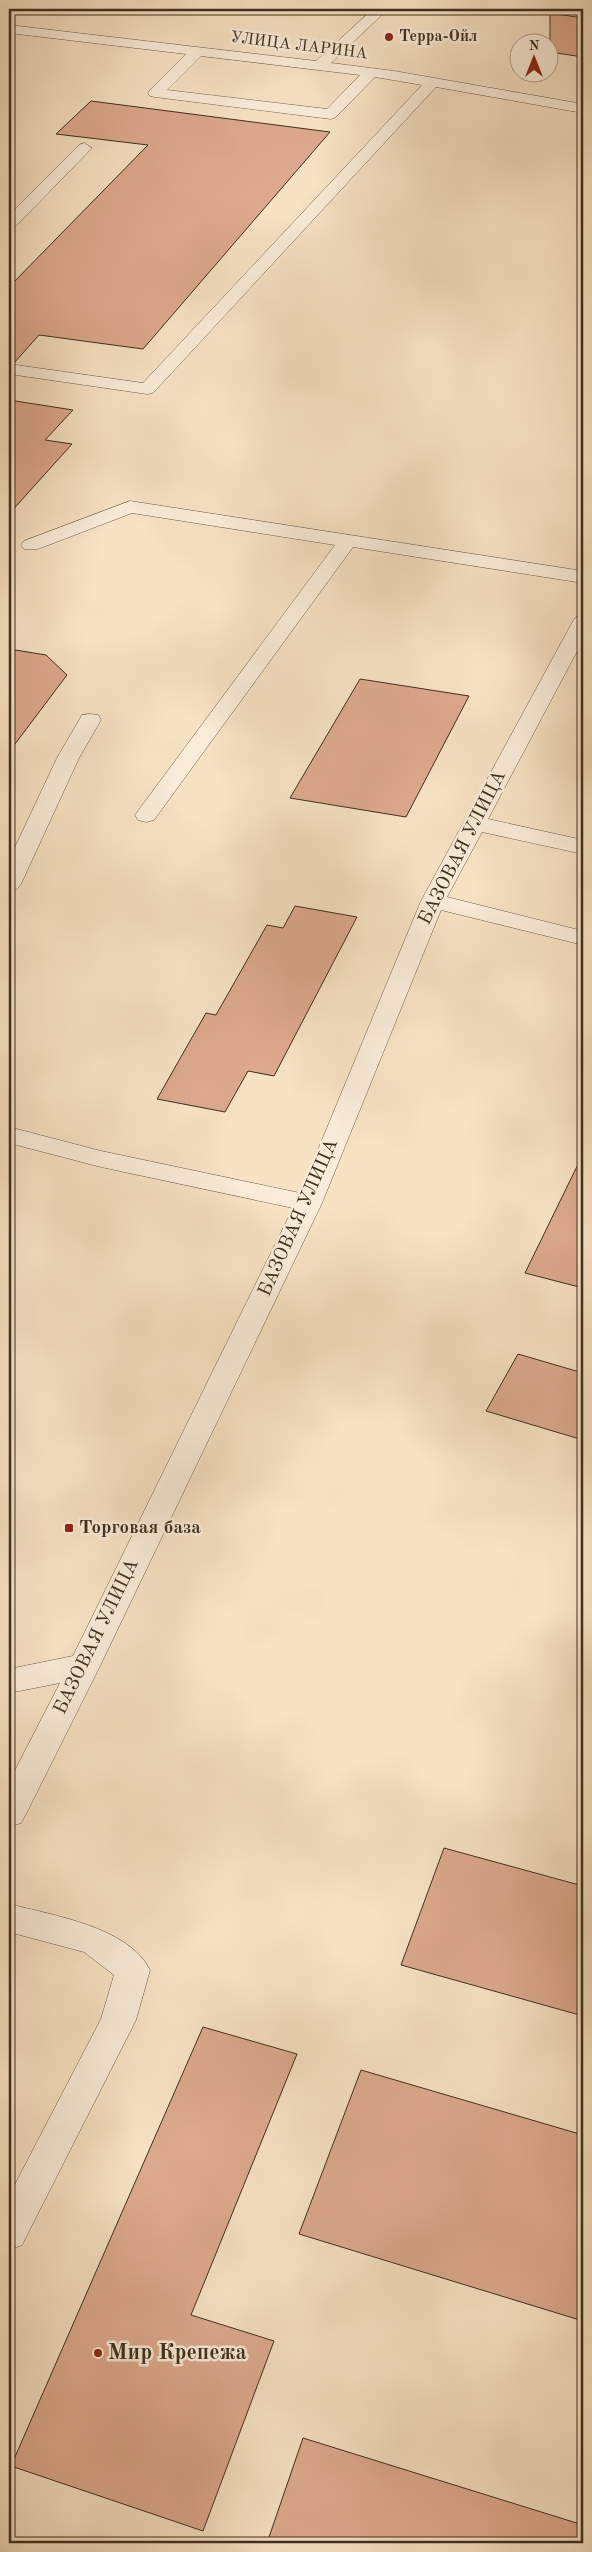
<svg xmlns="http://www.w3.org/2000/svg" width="592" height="2552" font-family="'Old Standard TT',serif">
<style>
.building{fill:#dda98e;stroke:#3e2f1f}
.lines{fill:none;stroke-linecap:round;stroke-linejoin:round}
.minor-casing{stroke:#6c5c48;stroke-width:1}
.minor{fill:#faecd9;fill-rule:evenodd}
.poi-dot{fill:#8f2418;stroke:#faecd9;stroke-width:2}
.labels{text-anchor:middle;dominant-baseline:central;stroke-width:5;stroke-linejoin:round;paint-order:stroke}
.far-poi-label{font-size:16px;font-weight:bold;fill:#3e2f1f;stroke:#faecd9;text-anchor:start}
.far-street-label{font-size:16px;fill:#3e2f1f;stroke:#faecd9}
.street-label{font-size:19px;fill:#3e2f1f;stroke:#faecd9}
.poi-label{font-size:19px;font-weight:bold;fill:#3e2f1f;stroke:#faecd9;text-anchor:start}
.near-poi-label{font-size:22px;font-weight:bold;fill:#3e2f1f;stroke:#faecd9;text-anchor:start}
</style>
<rect width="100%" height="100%" fill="#f7e2c4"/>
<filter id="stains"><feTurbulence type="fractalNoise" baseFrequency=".004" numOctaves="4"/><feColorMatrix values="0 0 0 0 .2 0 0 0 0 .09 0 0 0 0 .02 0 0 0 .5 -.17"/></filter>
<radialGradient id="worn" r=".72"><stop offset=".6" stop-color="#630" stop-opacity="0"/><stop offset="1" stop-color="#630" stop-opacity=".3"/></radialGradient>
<path class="building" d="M 550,13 L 583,18 L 583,57 L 550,52 Z
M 91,101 L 330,132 L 143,349 L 39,335 L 14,363 L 9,362 L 9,287 L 148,145 L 56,134 Z
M 9,400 L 73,410 L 45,440 L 72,444 L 9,514 Z
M 9,649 L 46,655 L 67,675 L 9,752 Z
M 360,679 L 469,696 L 406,817 L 290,798 Z
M 295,906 L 357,917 L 274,1076 L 248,1071 L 225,1112 L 157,1099 L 206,1013 L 216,1015 L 267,925 L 283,928 Z
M 583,1154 L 583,1288 L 525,1273 Z
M 518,1354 L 583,1373 L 583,1440 L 486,1411 Z
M 444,1848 L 583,1886 L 583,2016 L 401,1965 Z
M 203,2027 L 297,2054 L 191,2315 L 274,2341 L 203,2531 L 11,2466 Z
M 361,2070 L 583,2135 L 583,2321 L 299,2234 Z
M 303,2438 L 583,2525 L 583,2543 L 267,2543 Z"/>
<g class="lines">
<defs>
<path id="minor" d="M 373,9 L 388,9 L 331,63 L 394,71 L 583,104 L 583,113 L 436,87 L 153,393 L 147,394 L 9,374 L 9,364 L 143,383 L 422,85 L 375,77 L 336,117 L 331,119 L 155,97 L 150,96 L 148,93 L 150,90 L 186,54 L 9,33 L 9,25 L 316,61 ZM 201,56 L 360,75 L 327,109 L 167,90 Z
M 84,143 L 92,148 L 89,151 L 15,227 L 9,229 L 9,215 L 79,145 Z
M 130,501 L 583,571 L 583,583 L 353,547 L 154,820 L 146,822 L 138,820 L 135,815 L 335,545 L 132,513 L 38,549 L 24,549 L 21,545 L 24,541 Z
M 583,615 L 583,640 L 488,819 L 583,840 L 583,854 L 482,832 L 447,897 L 583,931 L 583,945 L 441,910 L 322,1203 L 100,1666 L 26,1814 L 21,1823 L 9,1827 L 9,1782 L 60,1683 L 9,1693 L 9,1669 L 73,1656 L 293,1208 L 101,1167 L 9,1143 L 9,1127 L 101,1151 L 300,1193 L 421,901 L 573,621 L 576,617 Z
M 90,714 L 98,715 L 101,720 L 79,758 L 21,884 L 17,889 L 9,891 L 9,860 L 57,758 L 82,715 Z
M 9,1904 C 52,1915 129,1927 150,1970 L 136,2020 L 22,2245 L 9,2250 L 9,2196 L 101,2019 L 114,1975 L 84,1952 L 9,1932 Z"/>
</defs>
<use href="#minor" class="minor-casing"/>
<use href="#minor" class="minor"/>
</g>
<g class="poi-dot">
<circle cx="389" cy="37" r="5"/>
<rect x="64" y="1523" width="10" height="10" rx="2.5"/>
<circle cx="98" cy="2353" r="5"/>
</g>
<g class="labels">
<g class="far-poi-label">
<text x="399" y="37">Терра-Ойл</text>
</g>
<g class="far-street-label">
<text transform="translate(299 46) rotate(7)">УЛИЦА ЛАРИНА</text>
</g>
<g class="street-label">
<text transform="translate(463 848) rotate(-63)">БАЗОВАЯ УЛИЦА</text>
<text transform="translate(299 1218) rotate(-66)">БАЗОВАЯ УЛИЦА</text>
<text transform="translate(97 1637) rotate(-64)">БАЗОВАЯ УЛИЦА</text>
</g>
<g class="poi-label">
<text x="79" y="1528">Торговая база</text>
</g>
<g class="near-poi-label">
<text x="108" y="2353">Мир Крепежа</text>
</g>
</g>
<rect width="592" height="2552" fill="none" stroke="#f7e2c4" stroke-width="30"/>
<rect x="10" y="10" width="572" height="2532" fill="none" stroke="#3e2f1f" stroke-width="2.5"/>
<rect x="15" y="15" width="562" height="2522" fill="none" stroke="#3e2f1f"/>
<g transform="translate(534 58)"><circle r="24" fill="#faecd9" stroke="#afa08f"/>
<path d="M0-4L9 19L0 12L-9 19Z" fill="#8f2418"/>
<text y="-8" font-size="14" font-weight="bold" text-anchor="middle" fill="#3e2f1f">N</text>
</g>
<rect width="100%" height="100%" filter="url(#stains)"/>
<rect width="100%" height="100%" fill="url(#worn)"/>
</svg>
